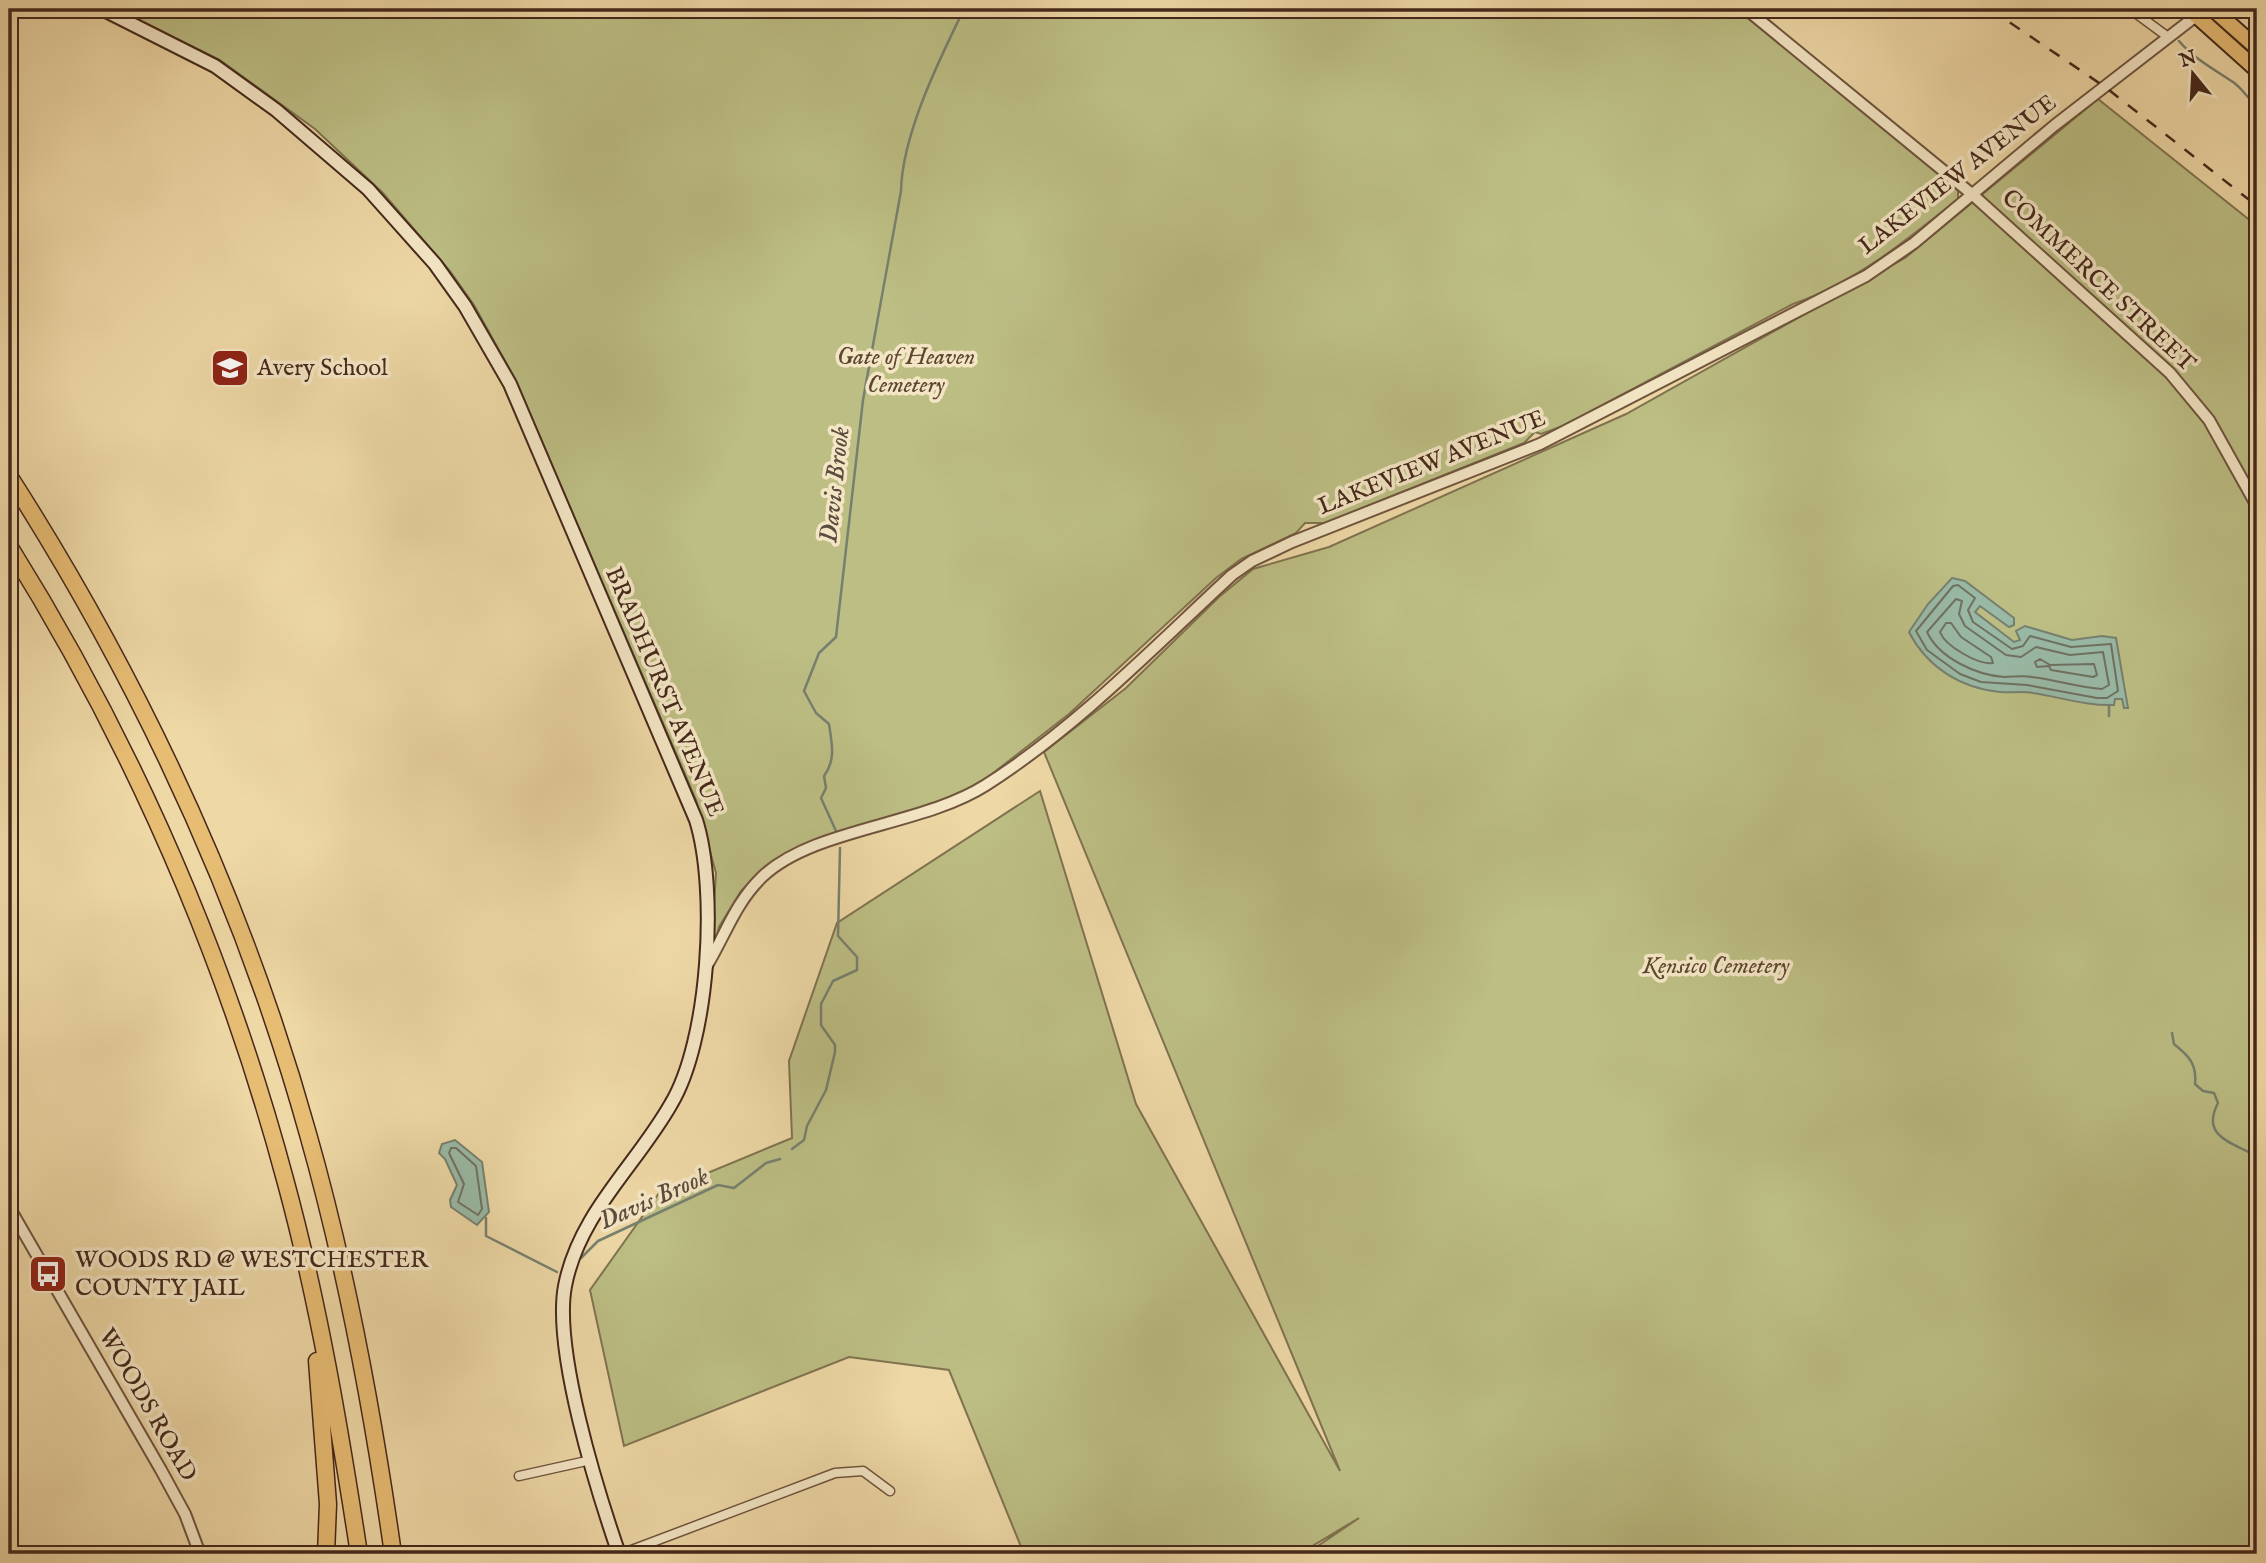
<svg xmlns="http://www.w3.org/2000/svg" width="2266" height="1563" font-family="'IM FELL English',serif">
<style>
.green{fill:#bcbe84;stroke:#807350;stroke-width:2}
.water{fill:#99baa7;stroke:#77806f;stroke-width:2}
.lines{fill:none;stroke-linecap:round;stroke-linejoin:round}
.shore{stroke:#6f7161;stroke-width:2}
.stream{stroke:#77806f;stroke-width:2.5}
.minor-casing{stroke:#6f543e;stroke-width:11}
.tertiary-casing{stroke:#6f543e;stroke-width:14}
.secondary-casing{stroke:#45281b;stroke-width:16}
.trunk-casing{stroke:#45281b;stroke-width:18}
.motorway-casing{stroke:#45281b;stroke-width:19}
.minor{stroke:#f4e6c5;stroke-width:8}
.tertiary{stroke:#f4e6c5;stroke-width:10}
.secondary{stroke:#f4e6c5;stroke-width:12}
.trunk{stroke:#e7bc73;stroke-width:14}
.motorway{stroke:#e7bc73;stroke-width:16}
.rail{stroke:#45281b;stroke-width:2.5;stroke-dasharray:12 12;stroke-linecap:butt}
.labels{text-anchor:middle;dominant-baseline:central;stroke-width:7;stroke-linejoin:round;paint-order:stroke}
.street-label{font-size:24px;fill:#45281b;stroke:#f4e6c5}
.park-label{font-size:24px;font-style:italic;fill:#5d4630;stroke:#f4e6c5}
.poi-label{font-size:24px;fill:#45281b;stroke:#f4e6c5;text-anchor:start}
.water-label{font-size:26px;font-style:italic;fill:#5a4c3e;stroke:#f4e6c5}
</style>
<rect width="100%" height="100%" fill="#eed8a6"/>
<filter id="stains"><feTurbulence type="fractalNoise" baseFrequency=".00286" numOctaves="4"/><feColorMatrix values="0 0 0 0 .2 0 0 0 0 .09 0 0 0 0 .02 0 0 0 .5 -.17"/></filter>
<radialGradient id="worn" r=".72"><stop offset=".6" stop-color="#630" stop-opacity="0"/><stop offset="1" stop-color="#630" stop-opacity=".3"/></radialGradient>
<path class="green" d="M 117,9 L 1741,9 L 1958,190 L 1958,199 C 1908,239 1855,283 1793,304 L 1563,426 L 1541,434 L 1535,432 L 1524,443 L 1325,523 L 1305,523 L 1296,533 L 1241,559 L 1216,578 L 1069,714 L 988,777 L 959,794 L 924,807 L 804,844 L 767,865 L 741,891 L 719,927 L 717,936 L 712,936 L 716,873 L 696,800 L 514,377 L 474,305 L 450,271 L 383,193 L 315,129 L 220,60 Z
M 2098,99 L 2257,226 L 2257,1554 L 1306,1554 L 1359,1518 L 1299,1554 L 1024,1554 L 949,1370 L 849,1357 L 624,1446 L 590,1290 L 659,1193 L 792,1138 L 789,1061 L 837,923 L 1040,791 L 1136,1104 L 1340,1471 L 1044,752 L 1126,688 L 1219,597 L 1253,569 L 1329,547 L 1626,414 L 1905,258 Z"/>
<path class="water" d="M 1952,578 L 1965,581 L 2014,618 L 2014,625 L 2009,627 L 1980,606 L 1975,612 L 2014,642 L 2020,640 L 2016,631 L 2025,626 L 2072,640 L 2102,636 L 2116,638 L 2128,708 L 2124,708 L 2122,699 L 2115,699 L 2114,705 C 2086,706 2060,697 2033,693 C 2022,691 2011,693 2000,692 C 1960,688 1927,667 1909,632 L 1928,604 Z
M 455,1140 L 482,1162 L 489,1212 L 477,1225 L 451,1207 L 450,1200 L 457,1185 L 445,1159 L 439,1153 L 442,1144 Z"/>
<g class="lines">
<path class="shore" d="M 1958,585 L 1975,598 L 1968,610 L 1973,622 L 2012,649 L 2023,646 L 2030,636 L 2071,647 L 2111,644 L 2118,691 L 2107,698 L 2097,698 L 2027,685 L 1981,682 L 1960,674 L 1927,650 L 1916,631 L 1953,586 Z
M 1956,599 L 1962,601 L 1959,614 L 1965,626 L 2006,655 L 2021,657 L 2036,647 L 2070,655 L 2103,652 L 2109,685 L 2102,689 C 2078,687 2056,680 2032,677 C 2023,675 2014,677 2004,677 C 1976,675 1939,658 1927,632 Z
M 1946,623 L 1951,623 L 1961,637 L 1991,657 L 1993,663 C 1978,665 1945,646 1940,632 Z
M 2040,659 L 2050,665 L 2094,664 L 2097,675 L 2093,677 L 2051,670 L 2049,666 L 2037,667 L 2035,662 Z
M 451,1148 L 456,1148 L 476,1166 L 482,1209 L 478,1215 L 458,1202 L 464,1184 L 449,1153 Z"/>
<path class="stream" d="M 2155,9 L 2160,18
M 2179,41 C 2193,58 2215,70 2233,82 C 2242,88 2248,99 2257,106
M 2109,716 L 2109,705
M 836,831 L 821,798 L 826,788 L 824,776 C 836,760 832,744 829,724 L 816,713 L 804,691 L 819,653 L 836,637 L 863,400 L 901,191 C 902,135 939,60 964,9
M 2172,1033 L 2174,1044 C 2189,1056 2197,1064 2195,1084 L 2203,1091 L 2214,1093 L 2218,1103 C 2199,1139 2237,1143 2257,1157
M 792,1149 L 804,1140 L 807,1126 L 826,1090 L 835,1052 L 835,1045 L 821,1025 L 821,1004 L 833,981 L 857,970 L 857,957 L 838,936 L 840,848
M 486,1218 L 486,1236 L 557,1272
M 581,1258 L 598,1241 L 718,1185 L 734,1188 L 766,1163 L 780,1159"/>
<defs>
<path id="minor" d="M 2130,9 L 2168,37
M 519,1476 L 591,1460
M 621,1554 L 835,1473 L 863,1471 L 890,1491"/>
<path id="tertiary" d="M 1746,9 L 1973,195 L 2170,373 L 2209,420 L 2257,506
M 706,967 C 725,936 735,903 762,877 C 813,828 922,826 986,785 C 1077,727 1153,648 1232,575 L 1252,561 L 1292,542 L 1540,444 L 1866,276 L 1914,243 L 2055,125 L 2205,9
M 9,1207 L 161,1470 L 185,1514 L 200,1554"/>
<path id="secondary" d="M 102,9 L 215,66 L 276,110 L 368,189 L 435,264 L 465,306 L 510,384 L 696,820 C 718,890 709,1041 671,1104 C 636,1166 579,1213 565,1286 C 553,1350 597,1490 619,1554"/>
<path id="trunk" d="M 2189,9 L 2257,70
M 2213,9 L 2257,48"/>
<path id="motorway" d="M 9,476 C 139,679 243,901 308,1134 C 347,1271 373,1413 393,1554
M 9,546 C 132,743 226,958 286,1183 C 319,1305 340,1430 359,1554
M 317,1361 L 328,1504 L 326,1554"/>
</defs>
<use href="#minor" class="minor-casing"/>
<use href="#tertiary" class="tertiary-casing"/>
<use href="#secondary" class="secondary-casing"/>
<use href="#trunk" class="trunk-casing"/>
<use href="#motorway" class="motorway-casing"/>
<use href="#minor" class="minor"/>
<use href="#tertiary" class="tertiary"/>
<use href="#secondary" class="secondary"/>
<use href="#trunk" class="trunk"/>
<use href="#motorway" class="motorway"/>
<path class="rail" d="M 1990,9 L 2105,87 L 2257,206"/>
</g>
<defs>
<symbol id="school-square" viewBox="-11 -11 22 22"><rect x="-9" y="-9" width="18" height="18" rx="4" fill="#8f2418" stroke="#f4e6c5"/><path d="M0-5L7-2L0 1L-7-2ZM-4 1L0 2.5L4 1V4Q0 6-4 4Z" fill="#fff"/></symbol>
<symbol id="bus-square" viewBox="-11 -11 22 22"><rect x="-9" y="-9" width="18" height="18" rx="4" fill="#8f2418" stroke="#f4e6c5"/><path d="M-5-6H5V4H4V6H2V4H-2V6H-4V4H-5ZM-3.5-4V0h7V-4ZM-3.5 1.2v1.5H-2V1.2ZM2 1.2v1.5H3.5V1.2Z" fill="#fff"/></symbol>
</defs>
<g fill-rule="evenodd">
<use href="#school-square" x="208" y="346" width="44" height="44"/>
<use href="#bus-square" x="26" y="1252" width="44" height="44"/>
</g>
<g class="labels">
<g class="street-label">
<text transform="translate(1958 175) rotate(-38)">LAKEVIEW AVENUE</text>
<text transform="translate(2098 281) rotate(43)">COMMERCE STREET</text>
<text transform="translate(1432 463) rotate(-22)">LAKEVIEW AVENUE</text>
<text transform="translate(664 692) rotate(67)">BRADHURST AVENUE</text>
<text transform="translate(147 1405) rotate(60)">WOODS ROAD</text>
</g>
<g class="park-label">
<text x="906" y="357">Gate of Heaven<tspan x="906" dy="28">Cemetery</tspan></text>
<text x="1716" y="966">Kensico Cemetery</text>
</g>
<g class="poi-label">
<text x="257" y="368">Avery School</text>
<text x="75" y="1260">WOODS RD @ WESTCHESTER<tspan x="75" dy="28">COUNTY JAIL</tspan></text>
</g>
<g class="water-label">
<text transform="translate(835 485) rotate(-84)">Davis Brook</text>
<text transform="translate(654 1199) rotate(-24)">Davis Brook</text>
</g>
</g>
<rect width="2266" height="1563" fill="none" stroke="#eed8a6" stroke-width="35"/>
<rect x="10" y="10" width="2245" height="1542" fill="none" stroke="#45281b" stroke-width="3.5"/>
<rect x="18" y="18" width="2231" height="1528" fill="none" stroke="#45281b" stroke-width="2"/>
<g transform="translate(2193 74) rotate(342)" stroke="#f4e6c5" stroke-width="5" paint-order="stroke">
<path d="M0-5L12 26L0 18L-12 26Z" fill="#45281b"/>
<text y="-10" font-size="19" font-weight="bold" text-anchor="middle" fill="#45281b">N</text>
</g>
<rect width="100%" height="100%" filter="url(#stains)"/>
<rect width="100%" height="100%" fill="url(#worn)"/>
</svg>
